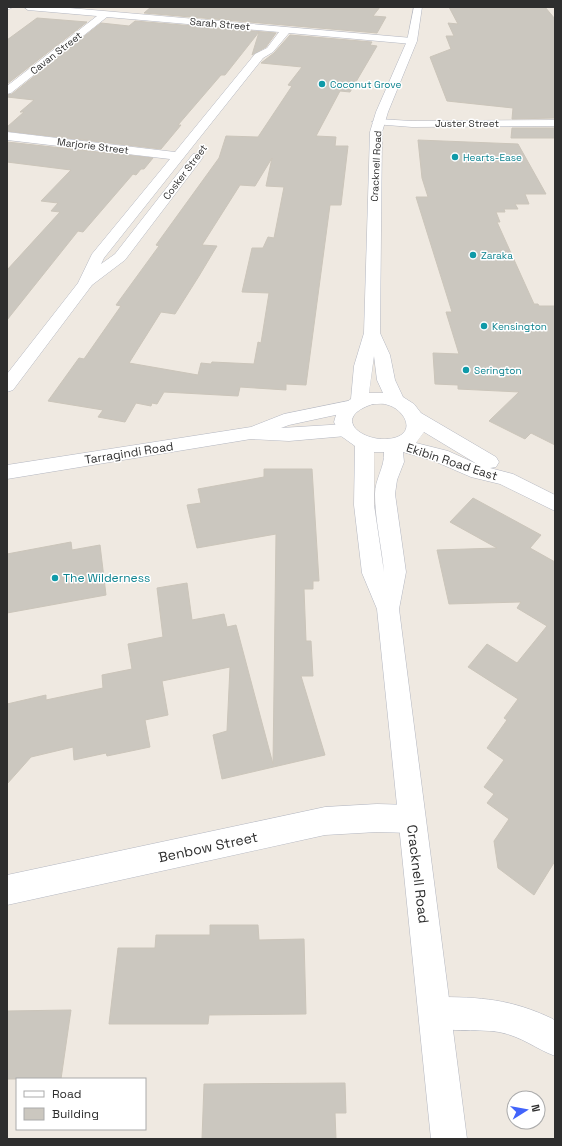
<svg xmlns="http://www.w3.org/2000/svg" width="562" height="1146" font-family="'Space Grotesk',sans-serif">
<style>
.building{fill:#cbc7bf;stroke:#cbc5ba;fill-rule:evenodd}
.lines{fill:none;stroke-linecap:round;stroke-linejoin:round}
.minor-casing{stroke:#b4b7c1;stroke-width:1}
.tertiary-casing{stroke:#b4b7c1;stroke-width:1}
.minor{fill:#fff;fill-rule:evenodd}
.tertiary{fill:#fff;fill-rule:evenodd}
.culture-dot{fill:#0f9aa8;stroke:#fff;stroke-width:1.5}
.labels{text-anchor:middle;dominant-baseline:central;stroke-width:3;stroke-linejoin:round;paint-order:stroke}
.far-street-label{font-size:10px;fill:#2e2e2e;stroke:#fff}
.far-culture-label{font-size:10px;fill:#0d838f;stroke:#fff;text-anchor:start}
.street-label{font-size:12px;fill:#2e2e2e;stroke:#fff}
.culture-label{font-size:12px;fill:#0d838f;stroke:#fff;text-anchor:start}
.near-street-label{font-size:14px;fill:#2e2e2e;stroke:#fff}
</style>
<rect width="100%" height="100%" fill="#efe9e1"/>
<path class="building" d="M 151,7 L 380,7 L 373,16 L 386,17 L 377,33 L 144,13 Z
M 449,7 L 545,7 L 555,19 L 555,118 L 512,119 L 513,108 L 447,101 L 430,57 L 451,49 L 446,36 L 454,36 L 448,23 L 458,24 Z
M 37,18 L 87,22 L 7,84 L 7,40 Z
M 135,21 L 276,33 L 266,47 L 252,55 L 259,32 L 225,75 L 221,75 L 178,125 L 181,125 L 161,149 L 7,131 L 7,127 L 24,112 L 20,112 L 34,100 L 7,97 L 7,95 L 12,94 L 101,23 L 129,26 Z
M 290,35 L 372,42 L 370,45 L 377,46 L 350,92 L 340,91 L 316,136 L 336,137 L 335,146 L 348,146 L 341,205 L 330,205 L 306,385 L 286,384 L 286,390 L 240,387 L 238,396 L 164,392 L 157,404 L 152,403 L 151,406 L 136,403 L 125,422 L 98,417 L 103,410 L 48,401 L 79,358 L 84,359 L 121,306 L 116,305 L 159,246 L 156,245 L 219,158 L 226,136 L 258,137 L 292,86 L 288,85 L 302,67 L 261,63 L 274,53 ZM 272,158 L 266,186 L 284,187 L 274,238 L 268,237 L 263,248 L 252,248 L 242,292 L 269,293 L 261,343 L 258,342 L 254,364 L 212,362 L 211,364 L 201,363 L 198,375 L 129,363 L 161,312 L 175,314 L 199,276 L 217,246 L 202,245 L 240,185 L 255,186 Z
M 512,128 L 555,128 L 555,138 L 511,138 Z
M 418,140 L 518,144 L 546,194 L 525,194 L 529,204 L 515,204 L 518,209 L 504,209 L 505,212 L 496,212 L 500,222 L 497,222 L 534,304 L 538,304 L 539,306 L 555,306 L 555,445 L 531,433 L 525,439 L 489,421 L 519,392 L 458,389 L 458,385 L 435,384 L 433,353 L 459,354 L 446,312 L 452,312 L 416,197 L 428,197 L 422,178 Z
M 7,142 L 153,158 L 144,169 L 141,169 L 136,175 L 133,174 L 83,232 L 78,231 L 7,320 L 7,270 L 60,212 L 51,211 L 58,203 L 41,201 L 71,170 L 7,162 Z
M 264,469 L 312,469 L 319,581 L 313,581 L 313,589 L 304,589 L 306,641 L 311,641 L 313,676 L 301,676 L 325,755 L 222,779 L 213,735 L 227,731 L 230,667 L 162,681 L 168,715 L 145,720 L 150,747 L 107,756 L 106,753 L 74,760 L 73,747 L 31,757 L 7,784 L 7,704 L 46,695 L 46,700 L 103,688 L 102,675 L 132,669 L 128,644 L 163,637 L 157,588 L 187,583 L 192,620 L 224,614 L 227,627 L 236,625 L 273,764 L 276,534 L 197,548 L 187,505 L 201,503 L 198,489 L 264,477 Z
M 473,498 L 541,535 L 530,548 L 555,562 L 555,861 L 534,895 L 498,868 L 494,841 L 509,819 L 487,803 L 494,794 L 484,787 L 504,760 L 487,748 L 507,720 L 504,718 L 518,699 L 468,667 L 487,644 L 517,663 L 547,626 L 517,608 L 521,602 L 449,604 L 437,550 L 497,548 L 450,522 Z
M 71,542 L 72,550 L 100,545 L 106,595 L 7,613 L 7,554 Z
M 210,925 L 258,925 L 259,940 L 304,939 L 306,1014 L 209,1015 L 208,1024 L 109,1024 L 118,948 L 155,948 L 156,935 L 210,935 Z
M 71,1010 L 61,1079 L 7,1079 L 7,1011 Z
M 345,1083 L 346,1113 L 335,1113 L 336,1139 L 202,1139 L 204,1084 Z"/>
<g class="lines">
<defs>
<path id="minor" d="M 7,7 L 13,7 L 7,10 Z
M 24,7 L 58,7 L 412,38 L 417,41 L 412,44 L 289,33 L 273,52 L 263,58 L 104,258 L 101,264 L 115,254 L 193,154 L 201,154 L 203,157 L 201,160 L 125,260 L 92,285 L 13,390 L 7,392 L 7,374 L 78,283 L 92,254 L 170,159 L 7,140 L 7,132 L 175,152 L 255,54 L 267,48 L 279,32 L 107,17 L 11,93 L 7,94 L 7,86 L 97,16 L 28,10 Z
M 378,119 L 412,121 L 555,120 L 555,126 L 412,127 L 374,124 L 372,122 Z
M 348,401 L 354,403 L 357,407 L 354,411 L 289,425 L 281,428 L 346,424 L 353,426 L 355,430 L 353,434 L 346,436 L 289,441 L 251,439 L 7,479 L 7,465 L 251,427 L 284,414 Z
M 377,804 L 411,805 L 421,809 L 425,819 L 421,829 L 411,833 L 377,832 L 325,835 L 7,905 L 7,875 L 325,807 Z
M 435,997 C 481,997 511,999 553,1019 L 555,1021 L 555,1056 C 534,1048 523,1037 499,1032 C 474,1028 447,1034 424,1024 L 419,1013 L 424,1002 Z"/>
<path id="tertiary" d="M 414,7 L 422,7 L 417,41 L 388,112 L 382,132 L 380,333 L 390,355 L 395,380 L 403,397 L 414,404 L 421,413 L 496,457 L 499,462 L 496,467 L 490,468 L 513,474 L 555,495 L 555,511 L 500,484 L 471,477 L 434,461 L 403,452 L 404,462 L 397,480 L 395,494 L 406,572 L 399,609 L 467,1139 L 431,1139 L 377,609 L 362,573 L 354,505 L 355,446 L 341,436 L 334,422 L 338,408 L 351,399 L 354,366 L 364,333 L 370,132 L 376,112 L 407,41 ZM 374,356 L 377,380 L 383,393 L 369,393 ZM 373,404 C 378,404 384,403 388,405 C 403,409 416,430 397,437 C 369,447 326,419 373,404 ZM 424,432 L 477,464 L 448,451 L 416,443 ZM 374,452 L 384,452 C 385,467 375,479 375,494 C 375,520 382,547 384,572 L 374,505 Z"/>
</defs>
<use href="#minor" class="minor-casing"/>
<use href="#tertiary" class="tertiary-casing"/>
<use href="#minor" class="minor"/>
<use href="#tertiary" class="tertiary"/>
</g>
<g class="culture-dot">
<circle cx="322" cy="84" r="4"/>
<circle cx="455" cy="157" r="4"/>
<circle cx="473" cy="255" r="4"/>
<circle cx="484" cy="326" r="4"/>
<circle cx="466" cy="370" r="4"/>
<circle cx="55" cy="578" r="4"/>
</g>
<g class="labels">
<g class="far-street-label">
<text transform="translate(220 24) rotate(5)">Sarah Street</text>
<text transform="translate(56 53) rotate(-38)">Cavan Street</text>
<text x="467" y="123">Juster Street</text>
<text transform="translate(93 146) rotate(7)">Marjorie Street</text>
<text transform="translate(376 166) rotate(-87)">Cracknell Road</text>
<text transform="translate(185 172) rotate(-53)">Cosker Street</text>
</g>
<g class="far-culture-label">
<text x="330" y="84">Coconut Grove</text>
<text x="463" y="157">Hearts-Ease</text>
<text x="481" y="255">Zaraka</text>
<text x="492" y="326">Kensington</text>
<text x="474" y="370">Serington</text>
</g>
<g class="street-label">
<text transform="translate(129 453) rotate(-9)">Tarragindi Road</text>
<text transform="translate(452 462) rotate(18)">Ekibin Road East</text>
</g>
<g class="culture-label">
<text x="63" y="578">The Wilderness</text>
</g>
<g class="near-street-label">
<text transform="translate(208 847) rotate(-12)">Benbow Street</text>
<text transform="translate(418 874) rotate(83)">Cracknell Road</text>
</g>
</g>
<rect width="562" height="1146" fill="none" stroke="#2e2e2e" stroke-width="16"/>
<rect x="16" y="1078" width="130" height="52" fill="#ffffff" stroke="#ababab"/>
<rect x="24" y="1091" width="20" height="6" fill="#ffffff" stroke="#ababab"/>
<text x="52" y="1098" font-size="12" fill="#2e2e2e">Road</text>
<rect x="24" y="1108" width="20" height="12" fill="#cbc7bf" stroke="#ababab"/>
<text x="52" y="1118" font-size="12" fill="#2e2e2e">Building</text>
<g transform="translate(526 1110) rotate(79)"><circle r="19" fill="#ffffff" stroke="#ababab"/>
<path d="M0-3L7 15L0 10L-7 15Z" fill="#4264fb"/>
<text y="-6" font-size="11" font-weight="bold" text-anchor="middle" fill="#2e2e2e">N</text>
</g>
</svg>
